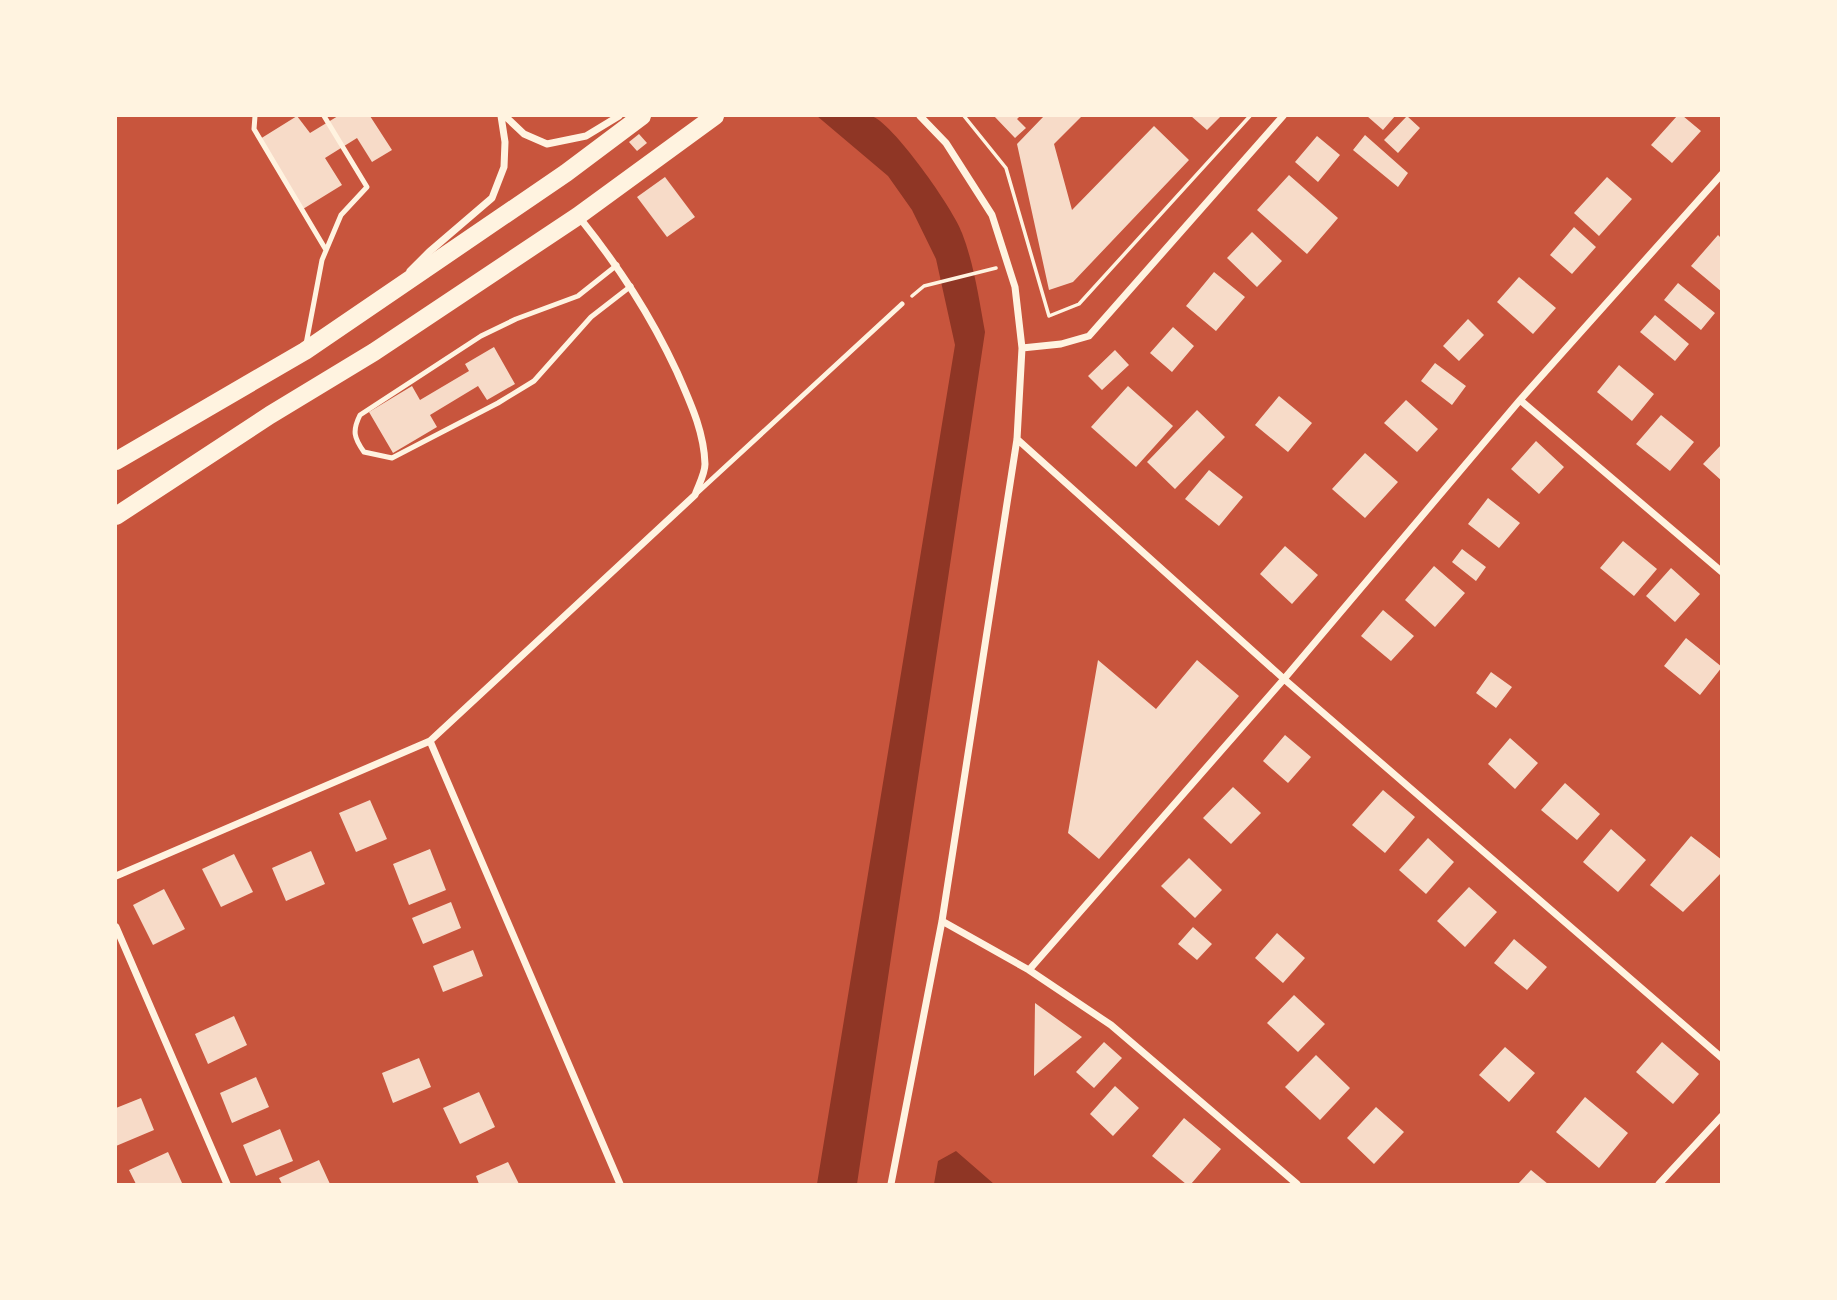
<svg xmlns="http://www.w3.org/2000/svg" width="1837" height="1300" font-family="'Open Sans',sans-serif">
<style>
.water{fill:#8f3625}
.building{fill:#f7dbc8}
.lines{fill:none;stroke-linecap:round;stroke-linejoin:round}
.path{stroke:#fff3e0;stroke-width:3.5}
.service{stroke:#fff3e0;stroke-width:5}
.minor{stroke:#fff3e0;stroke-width:7}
.primary{stroke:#fff3e0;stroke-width:18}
</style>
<rect width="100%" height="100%" fill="#c8553d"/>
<path class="water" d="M 817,116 C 834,116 855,112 871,116 C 891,120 955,211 962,233 C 974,264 979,299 985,332 L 857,1184 L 817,1184 L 955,345 L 936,259 L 912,210 L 888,176 Z
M 956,1151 L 994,1184 L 934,1184 L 938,1161 Z"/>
<path class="building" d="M 297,116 L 310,133 L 338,116 L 370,116 L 392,150 L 372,162 L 357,138 L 325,158 L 342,185 L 303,209 L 260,139 Z
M 994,116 L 1020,116 L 1017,119 L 1026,128 L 1015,138 Z
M 1044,116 L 1082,116 L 1054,144 L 1072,210 L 1154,126 L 1189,160 L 1073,282 L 1049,290 L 1017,144 Z
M 1191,116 L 1221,116 L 1207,130 Z
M 1367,116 L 1395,116 L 1383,130 Z
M 1407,116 L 1420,128 L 1398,153 L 1384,140 Z
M 1677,116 L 1683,116 L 1701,131 L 1672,163 L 1651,145 Z
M 639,134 L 647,143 L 637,151 L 629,142 Z
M 1365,135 L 1408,173 L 1398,187 L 1353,150 Z
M 1317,136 L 1340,155 L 1318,182 L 1295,162 Z
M 1289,175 L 1338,218 L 1307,254 L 1257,210 Z
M 665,177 L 695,217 L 667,237 L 637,197 Z
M 1607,177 L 1632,199 L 1599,236 L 1574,213 Z
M 1574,227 L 1596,247 L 1572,274 L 1550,255 Z
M 1252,232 L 1282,261 L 1257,287 L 1227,258 Z
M 1718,235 L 1722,239 L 1722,292 L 1691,266 Z
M 1214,272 L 1245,297 L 1216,331 L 1186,306 Z
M 1519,277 L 1556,308 L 1533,334 L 1497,302 Z
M 1678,283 L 1715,313 L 1701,330 L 1664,300 Z
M 1655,315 L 1689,344 L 1675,361 L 1640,332 Z
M 1468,319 L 1484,335 L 1459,361 L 1443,346 Z
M 1173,327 L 1194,346 L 1172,372 L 1150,353 Z
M 494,347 L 515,384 L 487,400 L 478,386 L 430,415 L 437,427 L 393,453 L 369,412 L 412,386 L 420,400 L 469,371 L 465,364 Z
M 1115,350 L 1129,365 L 1102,390 L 1088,376 Z
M 1435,363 L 1466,386 L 1452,405 L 1421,381 Z
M 1619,365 L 1654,394 L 1632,421 L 1597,392 Z
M 1128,386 L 1173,426 L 1136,467 L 1091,427 Z
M 1279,396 L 1312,423 L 1288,452 L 1255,425 Z
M 1406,400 L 1438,429 L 1417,452 L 1384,423 Z
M 1197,410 L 1225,437 L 1175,489 L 1147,462 Z
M 1661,415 L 1694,442 L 1670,471 L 1636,444 Z
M 1536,441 L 1564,467 L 1539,494 L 1511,469 Z
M 1722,444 L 1722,481 L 1703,464 Z
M 1365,453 L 1398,482 L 1365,518 L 1332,489 Z
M 1209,470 L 1243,497 L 1219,526 L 1185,499 Z
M 1488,498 L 1520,523 L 1499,548 L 1468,524 Z
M 1623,541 L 1657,569 L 1634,596 L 1600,568 Z
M 1285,546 L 1318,575 L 1292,604 L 1260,574 Z
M 1462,549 L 1486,567 L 1476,581 L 1452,562 Z
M 1434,566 L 1465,593 L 1435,627 L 1405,600 Z
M 1671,568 L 1700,594 L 1675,622 L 1646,596 Z
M 1383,610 L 1414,636 L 1391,661 L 1361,636 Z
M 1686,638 L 1722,667 L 1700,695 L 1664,666 Z
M 1098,660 L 1156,709 L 1197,660 L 1239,696 L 1099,859 L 1068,833 Z
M 1491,672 L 1512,687 L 1496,708 L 1476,693 Z
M 1285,735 L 1311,757 L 1288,783 L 1263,761 Z
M 1510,738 L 1538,763 L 1515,789 L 1488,764 Z
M 1565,783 L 1600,814 L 1577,840 L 1541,810 Z
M 1233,787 L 1261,813 L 1231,844 L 1203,818 Z
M 1383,790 L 1415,817 L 1385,853 L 1352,825 Z
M 370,800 L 387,839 L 356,852 L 339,813 Z
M 1611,829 L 1646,860 L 1618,892 L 1583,862 Z
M 1691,836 L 1722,860 L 1722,872 L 1683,912 L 1650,885 Z
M 1428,838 L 1454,862 L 1426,894 L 1399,870 Z
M 430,849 L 446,890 L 409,905 L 393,864 Z
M 311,851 L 325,884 L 286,901 L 272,868 Z
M 234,854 L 253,892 L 221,907 L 202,869 Z
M 1189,858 L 1222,890 L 1195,918 L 1161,886 Z
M 1469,887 L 1497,912 L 1465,947 L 1437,921 Z
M 164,889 L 185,929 L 153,945 L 133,905 Z
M 451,902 L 461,928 L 423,944 L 412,918 Z
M 1193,927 L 1212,944 L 1197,960 L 1178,944 Z
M 1277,933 L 1305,958 L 1283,983 L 1255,958 Z
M 1514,939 L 1547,967 L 1527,990 L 1494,963 Z
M 473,950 L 483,976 L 443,992 L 433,966 Z
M 1294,995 L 1325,1024 L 1298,1052 L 1267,1023 Z
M 1035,1003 L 1082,1037 L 1034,1076 Z
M 234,1016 L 247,1045 L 208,1064 L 195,1034 Z
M 1104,1042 L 1122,1058 L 1094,1088 L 1076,1072 Z
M 1662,1042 L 1699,1074 L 1673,1104 L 1636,1072 Z
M 1505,1047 L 1535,1073 L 1509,1102 L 1479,1075 Z
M 1316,1055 L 1350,1088 L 1320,1120 L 1285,1087 Z
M 419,1058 L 431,1087 L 393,1103 L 382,1073 Z
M 256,1077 L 269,1107 L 232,1123 L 220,1093 Z
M 1115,1086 L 1139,1108 L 1113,1136 L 1090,1114 Z
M 479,1092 L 495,1127 L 460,1144 L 443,1108 Z
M 1585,1097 L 1628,1133 L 1599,1168 L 1556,1132 Z
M 141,1098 L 154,1130 L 116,1146 L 116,1108 Z
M 1376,1107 L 1404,1132 L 1374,1164 L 1347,1138 Z
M 1184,1118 L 1221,1149 L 1191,1184 L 1186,1184 L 1152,1156 Z
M 280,1129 L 293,1161 L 256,1176 L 243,1145 Z
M 168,1152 L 182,1183 L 136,1184 L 129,1170 Z
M 319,1160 L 330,1184 L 282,1184 L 279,1178 Z
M 508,1162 L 519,1184 L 479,1184 L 476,1176 Z
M 1531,1170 L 1548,1184 L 1518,1184 Z"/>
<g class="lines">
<path class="path" d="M 964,116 L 1006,168 L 1049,316 L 1079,304 L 1250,116
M 912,296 L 924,286 L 996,268"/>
<path class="service" d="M 255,116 L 254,129 L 326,250
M 617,265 L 578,296 L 516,319 L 481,336 L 360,415 C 352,431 354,438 364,452 L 392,458 L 498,403 L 534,381 L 591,317 L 631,286
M 306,344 L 322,260 L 341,215 L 367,187 L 324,116
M 697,493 L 902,304"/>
<path class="minor" d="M 505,116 L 524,134 L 547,144 L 586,136 L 619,116
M 410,271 L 429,252 L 492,198 L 504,167 L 505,142 L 501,116
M 1022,348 L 1061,344 L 1089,336 L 1283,116
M 1520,400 L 1722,572
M 1017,439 L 1284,679 L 1722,1058
M 430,741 L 620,1184
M 116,876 L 430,741 L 695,495 C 698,486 705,474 705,464 C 704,431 690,402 677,372 C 650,314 619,267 579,217
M 942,921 L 1029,970 L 1111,1025 L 1297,1184
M 116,927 L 227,1184
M 1029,970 L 1284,679 L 1520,400 L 1722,174
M 891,1184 L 942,921 L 1017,439 L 1022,348 L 1015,287 L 992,215 L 946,143 L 920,116
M 1659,1184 L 1722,1116"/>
<path class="primary" d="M 116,461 L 305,351 L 566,173 L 642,116
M 116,516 L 270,415 L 374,352 L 578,216 L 715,116"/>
</g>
<rect width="1837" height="1300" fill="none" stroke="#fff3e0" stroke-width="234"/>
</svg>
